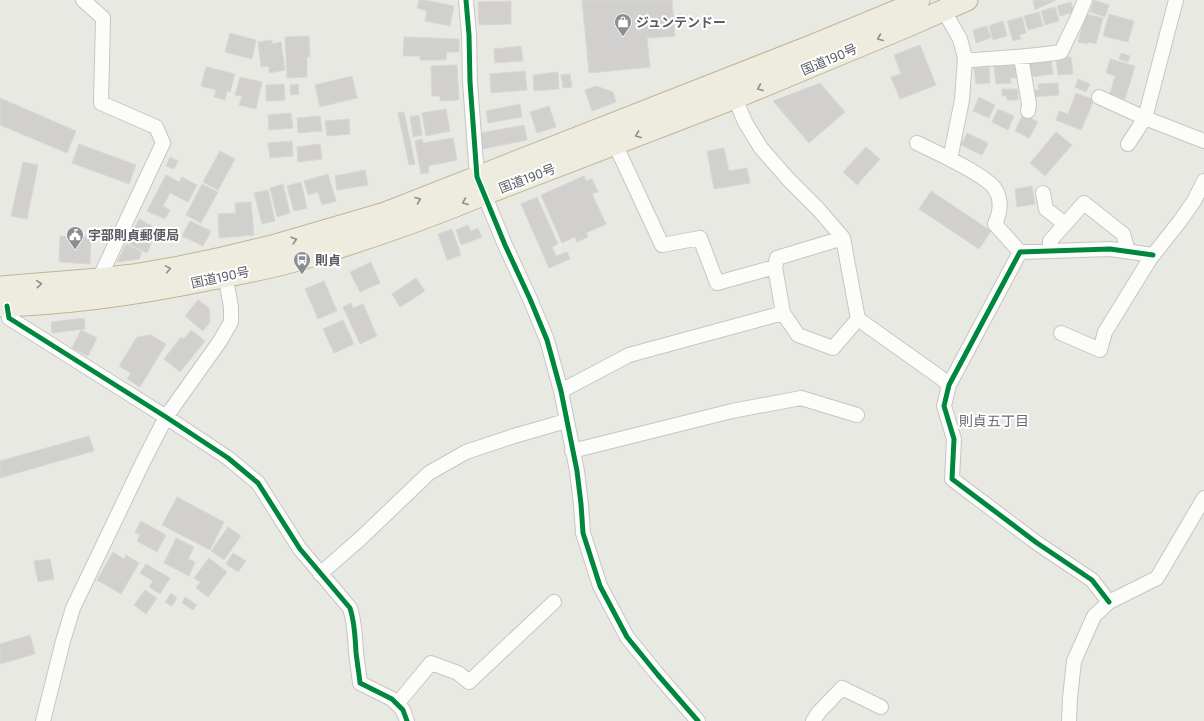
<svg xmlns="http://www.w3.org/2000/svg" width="1204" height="721" font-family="'Exo 2','Noto Sans JP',sans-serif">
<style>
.building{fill:#d1d0ce;stroke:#d8d7d3}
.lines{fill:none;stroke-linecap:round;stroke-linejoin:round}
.minor-casing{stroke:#c5c6c4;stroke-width:16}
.highway-casing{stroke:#c0b592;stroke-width:23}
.minor{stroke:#fcfcfb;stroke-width:14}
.highway{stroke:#eeecdf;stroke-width:21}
.cycleway-casing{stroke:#fff;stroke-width:8}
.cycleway{stroke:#00873e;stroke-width:5}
.oneway{stroke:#8d8e8e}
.labels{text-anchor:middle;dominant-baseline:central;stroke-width:4;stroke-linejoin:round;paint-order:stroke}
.poi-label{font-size:13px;font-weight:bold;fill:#595c62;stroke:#fff;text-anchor:start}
.street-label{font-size:13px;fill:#595c62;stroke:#fff}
.neighbourhood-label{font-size:14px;fill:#6a6e74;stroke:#fff}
</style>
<rect width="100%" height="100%" fill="#e9e9e4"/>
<path class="building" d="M 419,0 L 424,0 L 454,6 L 450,26 L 425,21 L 427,11 L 417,8 Z
M 582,0 L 672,0 L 675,36 L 647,38 L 650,67 L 589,73 Z
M 1033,0 L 1056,0 L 1035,10 Z
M 1094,0 L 1109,5 L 1105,17 L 1090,12 Z
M 511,1 L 511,24 L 479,25 L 478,2 Z
M 1071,2 L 1074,12 L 1060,16 L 1057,6 Z
M 1055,7 L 1059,21 L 1045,25 L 1041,11 Z
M 1039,12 L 1043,26 L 1028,30 L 1024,16 Z
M 1086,14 L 1103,18 L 1096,44 L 1088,42 L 1088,44 L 1078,42 Z
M 1109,14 L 1134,21 L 1128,42 L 1103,36 Z
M 1022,17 L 1026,33 L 1019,35 L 1021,39 L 1013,41 L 1007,21 Z
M 1003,21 L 1007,36 L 993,40 L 989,26 Z
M 987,26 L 991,38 L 976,43 L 973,30 Z
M 230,33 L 256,40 L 252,59 L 225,52 Z
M 309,36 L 310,57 L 307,57 L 307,77 L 287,78 L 285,37 Z
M 404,37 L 459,39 L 459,52 L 447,52 L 446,60 L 420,60 L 420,56 L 403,56 Z
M 272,40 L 272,44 L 281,42 L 285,70 L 269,73 L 269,66 L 261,67 L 258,42 Z
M 920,45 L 936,85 L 900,99 L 891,77 L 901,74 L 894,55 Z
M 521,46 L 523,61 L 495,63 L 494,49 Z
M 1121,53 L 1130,56 L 1128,62 L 1119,59 Z
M 1071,57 L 1073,74 L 1058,75 L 1056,58 Z
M 1110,59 L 1135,66 L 1125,99 L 1110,94 L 1115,76 L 1106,73 Z
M 1051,60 L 1053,74 L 1030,77 L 1029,63 Z
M 1016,64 L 1017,78 L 1010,78 L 1011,83 L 996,84 L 994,66 Z
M 457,65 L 459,100 L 440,101 L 440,96 L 432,96 L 431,66 Z
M 206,67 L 235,74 L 230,92 L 227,91 L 225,100 L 214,97 L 216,90 L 201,86 Z
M 989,67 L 990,83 L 976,84 L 974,68 Z
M 525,71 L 527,90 L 491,93 L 490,74 Z
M 558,72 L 559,89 L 534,91 L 533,75 Z
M 570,74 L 572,87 L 563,88 L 561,75 Z
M 352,76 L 357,98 L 320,107 L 315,85 Z
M 240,77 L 262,82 L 256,109 L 239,105 L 242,96 L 235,95 Z
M 1078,79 L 1090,84 L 1086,92 L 1075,87 Z
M 820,83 L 845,112 L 809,143 L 773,101 Z
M 1058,83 L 1059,95 L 1034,97 L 1034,90 L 1039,90 L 1038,84 Z
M 284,84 L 285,100 L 266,101 L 266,85 Z
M 298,84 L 299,94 L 291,95 L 290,85 Z
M 596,86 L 613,92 L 616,102 L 592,111 L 585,90 Z
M 1002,89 L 1018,89 L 1018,100 L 1007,100 L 1006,96 L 1002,96 Z
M 1076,93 L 1094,100 L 1081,130 L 1056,120 L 1059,111 L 1068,114 Z
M 979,97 L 995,105 L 989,118 L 973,111 Z
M 0,98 L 76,131 L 67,153 L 0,125 Z
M 520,104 L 522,117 L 488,123 L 486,111 Z
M 549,106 L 556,127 L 537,133 L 530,112 Z
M 446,109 L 450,131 L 426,136 L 422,113 Z
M 998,109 L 1014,116 L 1008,130 L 992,122 Z
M 404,112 L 415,164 L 409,165 L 398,113 Z
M 291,113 L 293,128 L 269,130 L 268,115 Z
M 1023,114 L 1038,122 L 1029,138 L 1015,131 Z
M 419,115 L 422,135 L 413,137 L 410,117 Z
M 320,116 L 322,131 L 298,133 L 297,118 Z
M 349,119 L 350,134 L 327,136 L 325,121 Z
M 524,125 L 527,140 L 483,149 L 480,133 Z
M 1056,132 L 1072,145 L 1045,176 L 1030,163 Z
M 967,133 L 988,143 L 982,155 L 961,145 Z
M 453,138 L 457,160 L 428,166 L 429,173 L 421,174 L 415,141 L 422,139 L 423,143 Z
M 292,141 L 293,156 L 270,158 L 268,143 Z
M 79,144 L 136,165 L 129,184 L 72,163 Z
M 320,144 L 322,159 L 298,162 L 297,147 Z
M 866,147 L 880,159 L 857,185 L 843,172 Z
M 724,148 L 729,171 L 747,168 L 750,183 L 714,189 L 707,151 Z
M 220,151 L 235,159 L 218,190 L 203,182 Z
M 170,157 L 178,161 L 174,169 L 166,166 Z
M 23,162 L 38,165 L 27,219 L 11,216 Z
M 365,170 L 368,185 L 337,190 L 335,176 Z
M 328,174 L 336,201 L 322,205 L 318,192 L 308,195 L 304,181 Z
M 166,175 L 179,182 L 182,177 L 197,185 L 188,202 L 170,193 L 163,206 L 170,210 L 165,219 L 147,211 Z
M 584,176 L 586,181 L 592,179 L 598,192 L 592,194 L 606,224 L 586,233 L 588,237 L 577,242 L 575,237 L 562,243 L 541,195 Z
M 301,182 L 307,208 L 294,211 L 287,186 Z
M 202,184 L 218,192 L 201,223 L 186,215 Z
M 283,184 L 290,213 L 277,217 L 270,188 Z
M 1032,186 L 1035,204 L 1017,207 L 1015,189 Z
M 268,190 L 275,221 L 262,224 L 254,193 Z
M 931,191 L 991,231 L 979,249 L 919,209 Z
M 537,197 L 558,244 L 552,247 L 556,256 L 567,252 L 570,259 L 549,268 L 521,204 Z
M 251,202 L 254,235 L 219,238 L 218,214 L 236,213 L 235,203 Z
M 139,219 L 152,226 L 146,238 L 152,241 L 147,253 L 127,243 Z
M 190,221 L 211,231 L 203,246 L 182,236 Z
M 468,225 L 471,231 L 478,228 L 482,237 L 461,245 L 456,230 Z
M 452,229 L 461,255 L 447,260 L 438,234 Z
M 60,236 L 91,237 L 90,264 L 59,262 Z
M 126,244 L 142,252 L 139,259 L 117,262 Z
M 371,262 L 380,283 L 360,292 L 350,272 Z
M 416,278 L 425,291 L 400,307 L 392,294 Z
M 324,281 L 337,311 L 318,319 L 305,289 Z
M 198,300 L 209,308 L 210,322 L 203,331 L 185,316 Z
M 351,303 L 353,308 L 363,304 L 377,336 L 360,344 L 343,307 Z
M 84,318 L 85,329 L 52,333 L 51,322 Z
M 343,320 L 354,344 L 334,353 L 323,329 Z
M 81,330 L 97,338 L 88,356 L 72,348 Z
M 191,330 L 205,341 L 180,372 L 164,359 L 181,337 L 184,339 Z
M 151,335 L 166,344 L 140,387 L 127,379 L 131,373 L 119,366 L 137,337 Z
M 89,436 L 94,451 L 0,478 L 0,461 Z
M 177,497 L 224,522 L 210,550 L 162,525 Z
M 141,521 L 166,535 L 157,552 L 137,541 L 140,535 L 135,532 Z
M 228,527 L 241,536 L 224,560 L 211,551 Z
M 176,538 L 194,547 L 188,559 L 195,562 L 189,576 L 164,563 Z
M 113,552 L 124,559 L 126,555 L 139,563 L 121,594 L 97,580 Z
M 233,553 L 246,561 L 238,572 L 226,564 Z
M 209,558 L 227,572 L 208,597 L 196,588 L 200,582 L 194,578 Z
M 50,559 L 54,579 L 38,582 L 34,561 Z
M 146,564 L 170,578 L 160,594 L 149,587 L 153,581 L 140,573 Z
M 145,590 L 157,598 L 146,614 L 134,605 Z
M 171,593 L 177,598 L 172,606 L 165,602 Z
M 185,597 L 197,605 L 193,610 L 182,603 Z
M 30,635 L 35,654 L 0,664 L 0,644 Z"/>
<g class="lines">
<defs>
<path id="minor" d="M 83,0 L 103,18 L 101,103 L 156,127 L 163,143 L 99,279
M 466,0 L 469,35 L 470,82 L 477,177 L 505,245 L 530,299 L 547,340 L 561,391 L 577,471 L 581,504 L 583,533 L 600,586 L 627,637 L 658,675 L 698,721
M 1176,0 L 1145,118 L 1204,141
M 944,11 L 960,39 L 965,58 L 962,100 L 950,159
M 1021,57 L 1029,104 L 1028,111
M 965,58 L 971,60 C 1001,58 1031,57 1061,52 L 1077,19 L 1085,0
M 1099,97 L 1145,118 L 1128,144
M 735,98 L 745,122 L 761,148 L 789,180 L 819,210 L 843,238 L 858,319 L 941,378 L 949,385
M 917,143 C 935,152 985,174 995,189 C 1002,200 1000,213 995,224 L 1020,252
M 615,144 L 662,245 L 700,238 L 717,283 L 775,267
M 1043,193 L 1046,209 L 1065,224
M 843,238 L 777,258 L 775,267 L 783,313 L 798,335 L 833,348 L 858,319
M 1050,251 L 1050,241 L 1084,203 L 1123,234 L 1128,251
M 7,306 L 9,318 L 166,417 L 228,458 L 258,483 L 300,549 L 350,608 C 355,623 355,637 356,652 C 357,662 359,673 360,683 L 392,699 L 403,710 L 407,721
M 1061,333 L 1100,350 L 1105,332 L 1150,259 L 1180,221 L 1194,201 L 1204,181
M 561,391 L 629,355 L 783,313
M 572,451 L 732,411 L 801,398 L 857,415
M 320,574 L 361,538 L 429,473 L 466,452 L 514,436 L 566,421
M 1109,602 L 1092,580 L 1037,543 L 952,479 L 954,439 L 944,406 L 949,385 L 1020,252 L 1110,249 L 1153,255
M 397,704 L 431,663 L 458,673 L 469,682 L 554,602
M 43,721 L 63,641 L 73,608 L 142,464 L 166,417 L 220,341 L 231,322 L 231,307 L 224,269
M 813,721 L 819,712 L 842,688 L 881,707
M 1069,721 L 1070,698 L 1074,661 L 1094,616 L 1109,602 L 1157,578 L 1204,498"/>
<path id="highway" d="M 0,287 L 99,279 L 133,275 L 179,267 L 222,258 L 272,246 L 385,213 L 811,46 L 901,9 L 919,0
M 0,306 C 70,304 139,294 207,280 C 234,275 261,270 287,263 C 303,259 318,254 334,249 C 385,233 435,215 485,194 L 735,98 L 908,26 L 967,0"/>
</defs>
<use href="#minor" class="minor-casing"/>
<use href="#highway" class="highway-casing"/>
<use href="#minor" class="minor"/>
<use href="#highway" class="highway"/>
<defs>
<path id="cycleway" d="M 466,0 L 469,35 L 470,82 L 477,177 L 505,245 L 530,299 L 547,340 L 561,391 L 577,471 L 581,504 L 583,533 L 600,586 L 627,637 L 658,675 L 698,721
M 7,306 L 9,318 L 166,417 L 228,458 L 258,483 L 300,549 L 350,608 C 355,623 355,637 356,652 C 357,662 359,673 360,683 L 392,699 L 403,710 L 407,721
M 1109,602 L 1092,580 L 1037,543 L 952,479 L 954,439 L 944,406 L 949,385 L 1020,252 L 1110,249 L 1153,255"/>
</defs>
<use href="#cycleway" class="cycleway-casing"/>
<use href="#cycleway" class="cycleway"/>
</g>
<defs><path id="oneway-chevron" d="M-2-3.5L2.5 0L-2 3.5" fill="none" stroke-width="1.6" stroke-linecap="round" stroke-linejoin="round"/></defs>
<g class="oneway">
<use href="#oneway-chevron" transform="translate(880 38) rotate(157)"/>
<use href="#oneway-chevron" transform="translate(760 88) rotate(157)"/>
<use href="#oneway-chevron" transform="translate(638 135) rotate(159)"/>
<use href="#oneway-chevron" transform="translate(418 200) rotate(-21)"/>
<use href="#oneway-chevron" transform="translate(465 202) rotate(157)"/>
<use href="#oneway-chevron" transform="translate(294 240) rotate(-16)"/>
<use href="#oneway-chevron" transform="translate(168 269) rotate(-10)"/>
<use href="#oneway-chevron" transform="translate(39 284) rotate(-5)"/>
</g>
<defs>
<symbol id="shop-pin" viewBox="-11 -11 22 30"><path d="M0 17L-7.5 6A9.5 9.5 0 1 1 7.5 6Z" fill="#8b8d90" stroke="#fff"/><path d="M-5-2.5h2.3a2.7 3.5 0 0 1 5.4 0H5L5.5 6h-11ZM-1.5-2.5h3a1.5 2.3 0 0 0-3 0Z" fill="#fff"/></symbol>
<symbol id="civic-pin" viewBox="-11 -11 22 30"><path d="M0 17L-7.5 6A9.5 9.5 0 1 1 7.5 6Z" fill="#8b8d90" stroke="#fff"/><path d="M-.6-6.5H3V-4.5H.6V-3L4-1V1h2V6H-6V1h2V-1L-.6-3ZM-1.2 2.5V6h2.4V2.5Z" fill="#fff"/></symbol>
<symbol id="bus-pin" viewBox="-11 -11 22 30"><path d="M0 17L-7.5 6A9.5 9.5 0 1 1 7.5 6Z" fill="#8b8d90" stroke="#fff"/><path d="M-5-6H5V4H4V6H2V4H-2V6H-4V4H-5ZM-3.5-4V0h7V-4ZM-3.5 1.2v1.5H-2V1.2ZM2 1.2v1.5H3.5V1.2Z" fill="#fff"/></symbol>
</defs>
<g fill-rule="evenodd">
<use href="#shop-pin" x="613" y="12" width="20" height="27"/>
<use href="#civic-pin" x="65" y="225" width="20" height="27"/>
<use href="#bus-pin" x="292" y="250" width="20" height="27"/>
</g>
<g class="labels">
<g class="poi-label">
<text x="636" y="22">ジュンテンドー</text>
<text x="88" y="235">宇部則貞郵便局</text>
<text x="315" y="260">則貞</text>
</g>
<g class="street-label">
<text transform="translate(829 59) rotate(-23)">国道190号</text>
<text transform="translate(527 178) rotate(-21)">国道190号</text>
<text transform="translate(220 277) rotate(-12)">国道190号</text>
</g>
<g class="neighbourhood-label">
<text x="994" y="420">則貞五丁目</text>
</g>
</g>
</svg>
